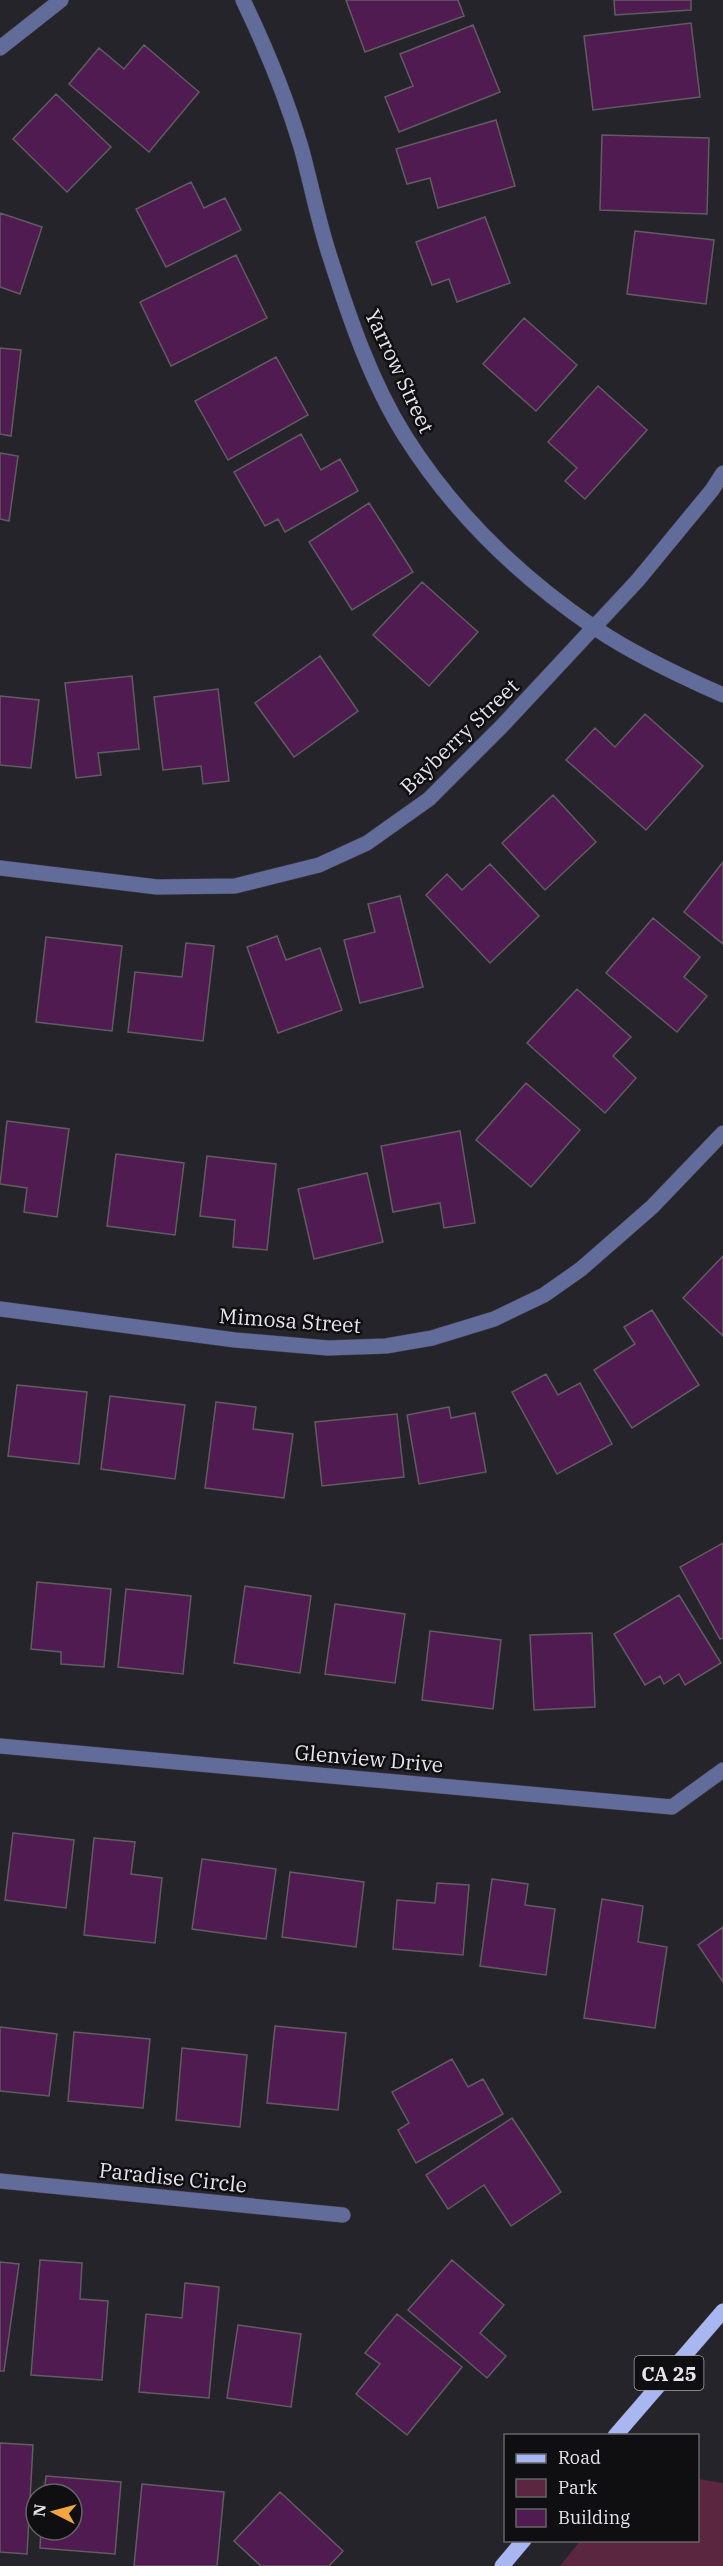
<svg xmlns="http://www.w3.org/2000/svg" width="723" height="2566" font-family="'IBM Plex Serif',serif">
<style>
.green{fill:#5b263f}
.building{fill:#4f1b51;stroke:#625b62;stroke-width:1.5}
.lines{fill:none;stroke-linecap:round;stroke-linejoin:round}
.minor-casing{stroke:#413f46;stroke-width:16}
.major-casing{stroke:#413f46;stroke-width:16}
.minor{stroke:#616c9b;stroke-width:15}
.major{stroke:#a8b6f1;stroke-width:15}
.labels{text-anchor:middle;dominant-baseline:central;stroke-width:5;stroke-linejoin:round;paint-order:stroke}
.shield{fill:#0f0e11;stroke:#a6a4a8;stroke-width:1.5}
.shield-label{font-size:20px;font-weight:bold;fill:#e6e4e9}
.street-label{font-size:21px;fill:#e6e4e9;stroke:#0f0e11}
</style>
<rect width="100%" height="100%" fill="#26242b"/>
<path class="green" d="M 698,2479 L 723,2483 L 723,2566 L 560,2566 L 580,2541 L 698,2540 Z"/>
<path class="building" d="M 346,0 L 458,0 L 464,16 L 365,52 Z
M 614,0 L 691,0 L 691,10 L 615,15 Z
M 691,23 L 700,97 L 593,110 L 584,36 Z
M 473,25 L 500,92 L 399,132 L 385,97 L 413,86 L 400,54 Z
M 144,45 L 199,92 L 149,152 L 69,84 L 99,48 L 124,69 Z
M 56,94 L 111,147 L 67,192 L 13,139 Z
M 496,120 L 515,186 L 438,208 L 430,178 L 407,184 L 396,149 Z
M 602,135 L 709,138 L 707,214 L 600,210 Z
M 191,182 L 204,208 L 225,198 L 241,230 L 166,267 L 136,209 Z
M 0,213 L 42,227 L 20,294 L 0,287 Z
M 485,217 L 510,283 L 457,302 L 449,279 L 432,285 L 416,242 Z
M 635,231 L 714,240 L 706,304 L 627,294 Z
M 236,255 L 267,318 L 171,366 L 140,302 Z
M 524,318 L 577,365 L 536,411 L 483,364 Z
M 0,348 L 21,350 L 11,436 L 0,434 Z
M 276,357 L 308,415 L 228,460 L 195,401 Z
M 598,386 L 647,430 L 585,499 L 565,481 L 577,468 L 548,442 Z
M 301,434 L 321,470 L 340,459 L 358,491 L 285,532 L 278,519 L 265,526 L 234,472 Z
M 0,453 L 18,456 L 9,521 L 0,519 Z
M 369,503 L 413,572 L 352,610 L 309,542 Z
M 422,582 L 478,632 L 429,686 L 373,635 Z
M 320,656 L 358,711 L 294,757 L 255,703 Z
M 132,676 L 139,749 L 98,753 L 101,775 L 76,778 L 65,683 Z
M 218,689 L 229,781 L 203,784 L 201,766 L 163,770 L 154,697 Z
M 0,696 L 39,700 L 31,768 L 0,765 Z
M 645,714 L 703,766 L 646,830 L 566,760 L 595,728 L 615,747 Z
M 553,795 L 596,842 L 545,890 L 502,843 Z
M 723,862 L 723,944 L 684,912 Z
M 490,864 L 539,916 L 490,963 L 426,895 L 447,874 L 462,890 Z
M 400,896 L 423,987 L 360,1003 L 344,940 L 375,932 L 368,904 Z
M 653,918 L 700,957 L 684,977 L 707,996 L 677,1032 L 606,973 Z
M 277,936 L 286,960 L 320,948 L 342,1010 L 278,1033 L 247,947 Z
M 46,937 L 122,946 L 112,1031 L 36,1022 Z
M 186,943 L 214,946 L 203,1041 L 128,1032 L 135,972 L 182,977 Z
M 577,989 L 631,1037 L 613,1056 L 636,1078 L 605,1113 L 527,1043 Z
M 526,1083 L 580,1130 L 531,1187 L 476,1140 Z
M 7,1121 L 69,1129 L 57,1217 L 24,1212 L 27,1188 L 0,1184 Z
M 460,1131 L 475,1223 L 444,1228 L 440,1203 L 393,1212 L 381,1146 Z
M 116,1154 L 184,1163 L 175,1235 L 107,1226 Z
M 207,1156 L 276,1164 L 267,1250 L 233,1247 L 235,1220 L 200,1216 Z
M 367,1173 L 383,1242 L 314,1259 L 298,1189 Z
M 723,1256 L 723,1336 L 683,1298 Z
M 652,1310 L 699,1385 L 632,1428 L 594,1370 L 635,1344 L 624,1327 Z
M 546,1374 L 558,1395 L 580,1383 L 612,1444 L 557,1474 L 512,1392 Z
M 17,1385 L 87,1392 L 79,1464 L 8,1456 Z
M 110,1396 L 185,1405 L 175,1479 L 101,1469 Z
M 216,1402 L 256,1407 L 253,1429 L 293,1434 L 284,1498 L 205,1488 Z
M 449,1407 L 451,1418 L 475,1413 L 486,1472 L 419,1484 L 407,1415 Z
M 397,1414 L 404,1477 L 322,1486 L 315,1422 Z
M 723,1543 L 723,1638 L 720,1639 L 680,1567 Z
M 37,1582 L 111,1589 L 104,1667 L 61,1664 L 61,1652 L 31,1649 Z
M 245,1586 L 311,1596 L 300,1673 L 234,1663 Z
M 126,1589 L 191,1596 L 183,1674 L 118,1667 Z
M 679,1595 L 721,1663 L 685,1685 L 679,1674 L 664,1684 L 660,1676 L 645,1685 L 614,1634 Z
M 335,1604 L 405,1614 L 395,1683 L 325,1674 Z
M 430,1631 L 501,1640 L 493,1709 L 422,1700 Z
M 592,1633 L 595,1707 L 534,1710 L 530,1635 Z
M 13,1833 L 74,1840 L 66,1908 L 5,1900 Z
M 94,1838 L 135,1842 L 131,1874 L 162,1878 L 155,1943 L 84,1935 Z
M 202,1859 L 276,1869 L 266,1939 L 192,1929 Z
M 290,1872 L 364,1882 L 356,1947 L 282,1937 Z
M 492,1879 L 528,1884 L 525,1905 L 555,1909 L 546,1975 L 480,1966 Z
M 437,1883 L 469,1885 L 463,1955 L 393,1949 L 397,1900 L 435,1903 Z
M 602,1899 L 643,1906 L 638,1942 L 667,1947 L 655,2028 L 584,2018 Z
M 723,1927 L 723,1982 L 698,1945 Z
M 275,2026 L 346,2033 L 338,2110 L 267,2103 Z
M 0,2027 L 57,2034 L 49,2096 L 0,2091 Z
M 74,2032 L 150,2039 L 143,2108 L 68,2101 Z
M 182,2048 L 247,2055 L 240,2127 L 176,2120 Z
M 452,2059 L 468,2087 L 483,2079 L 503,2114 L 416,2163 L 398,2130 L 409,2123 L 392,2092 Z
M 512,2118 L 561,2192 L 511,2226 L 484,2185 L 448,2209 L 426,2175 Z
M 40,2260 L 82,2263 L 80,2299 L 108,2301 L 102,2380 L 31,2375 Z
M 452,2260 L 504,2305 L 480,2333 L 506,2356 L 487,2378 L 408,2310 Z
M 0,2262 L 19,2264 L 4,2371 L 0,2371 Z
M 185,2283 L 219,2287 L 209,2398 L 139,2392 L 146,2314 L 182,2318 Z
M 397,2314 L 462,2367 L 407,2435 L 356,2394 L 380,2364 L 365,2353 Z
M 238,2325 L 301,2334 L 291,2407 L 227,2398 Z
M 0,2443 L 33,2445 L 27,2554 L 0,2552 Z
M 46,2476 L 121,2482 L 115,2554 L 40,2548 L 41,2530 L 72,2530 L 72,2494 L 44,2494 Z
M 142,2484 L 224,2492 L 217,2566 L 134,2566 Z
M 280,2492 L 343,2551 L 329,2566 L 261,2566 L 234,2541 Z"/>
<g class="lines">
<defs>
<path id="minor" d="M 243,0 C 266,48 286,96 301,147 C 311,183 318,221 330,257 C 349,317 371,382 405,436 C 453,512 520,577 595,628 C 633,654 680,676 723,695
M 0,48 L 61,0
M 0,868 L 157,887 L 235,886 L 319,865 L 367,843 L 429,799 L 502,726 L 638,580 L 712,490 L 723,473
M 0,1309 L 235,1340 L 328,1348 L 386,1346 L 432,1338 L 494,1319 L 544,1295 L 581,1269 L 652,1207 L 723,1133
M 0,1746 L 672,1807 L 723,1770
M 0,2181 L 343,2215"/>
<path id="major" d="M 615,2436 L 723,2311
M 502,2566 L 524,2540"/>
</defs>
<use href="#minor" class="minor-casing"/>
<use href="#major" class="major-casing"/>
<use href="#minor" class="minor"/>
<use href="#major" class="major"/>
</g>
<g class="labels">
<rect class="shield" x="634.5" y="2356" width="69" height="34" rx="4.5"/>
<g class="shield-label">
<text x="669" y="2373">CA 25</text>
</g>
<g class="street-label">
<text transform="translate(400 371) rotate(65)">Yarrow Street</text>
<text transform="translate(459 736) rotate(-44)">Bayberry Street</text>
<text transform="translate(290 1320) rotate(4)">Mimosa Street</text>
<text transform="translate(369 1758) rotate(5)">Glenview Drive</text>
<text transform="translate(173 2177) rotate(6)">Paradise Circle</text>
</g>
</g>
<rect x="504" y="2434" width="195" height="108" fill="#0f0e11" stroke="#656467" stroke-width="1.5"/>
<rect x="516" y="2454" width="30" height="9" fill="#a8b6f1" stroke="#656467" stroke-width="1.5"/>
<text x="558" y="2464" font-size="18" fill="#e6e4e9">Road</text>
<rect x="516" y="2479" width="30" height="18" fill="#5b263f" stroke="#656467" stroke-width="1.5"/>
<text x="558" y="2494" font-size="18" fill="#e6e4e9">Park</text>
<rect x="516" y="2509" width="30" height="18" fill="#4f1b51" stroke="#656467" stroke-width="1.5"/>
<text x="558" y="2524" font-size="18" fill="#e6e4e9">Building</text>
<g transform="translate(54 2512) rotate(276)"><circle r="28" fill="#0f0e11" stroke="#656467" stroke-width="1.5"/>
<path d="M0-4.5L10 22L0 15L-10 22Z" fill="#f1a63f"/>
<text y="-9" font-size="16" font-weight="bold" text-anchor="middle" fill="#e6e4e9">N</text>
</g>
</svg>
